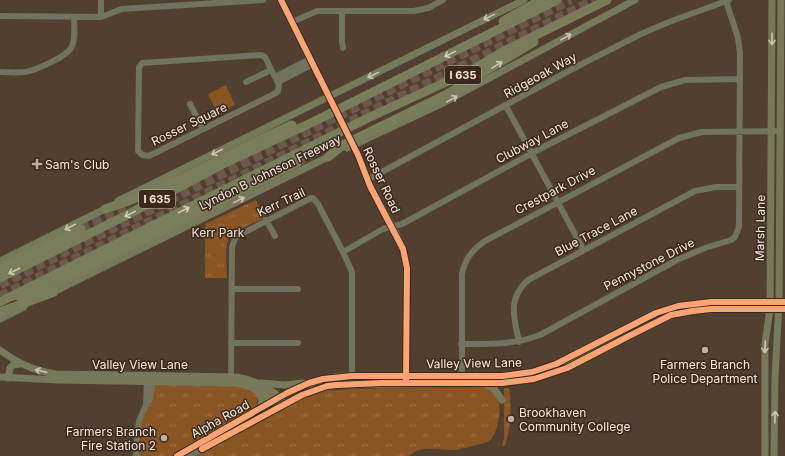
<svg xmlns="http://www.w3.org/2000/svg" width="785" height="456" font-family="Inter,sans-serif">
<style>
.grass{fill:url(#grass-tufts)}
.pitch{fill:#895522}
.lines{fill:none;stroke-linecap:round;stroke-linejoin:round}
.highway-tunnel{stroke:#6b5949;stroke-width:9;stroke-dasharray:9 4.5;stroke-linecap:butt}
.minor{stroke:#71725f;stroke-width:6}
.major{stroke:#76795c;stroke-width:7}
.highway{stroke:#7a7d5b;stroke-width:9}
.minor-bridge{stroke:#71725f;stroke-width:6}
.cycleway-casing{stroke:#39291c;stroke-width:8}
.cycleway{stroke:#fda474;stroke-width:6}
.oneway{stroke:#cec4b1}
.oneway2{stroke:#d6cbb7}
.poi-dot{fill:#c1afa1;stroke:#39291c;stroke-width:1.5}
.labels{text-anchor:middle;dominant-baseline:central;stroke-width:3;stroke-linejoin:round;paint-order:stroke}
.shield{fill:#39291c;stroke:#c2b2a4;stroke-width:1}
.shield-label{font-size:11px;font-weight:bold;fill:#fdecdf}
.street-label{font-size:12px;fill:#fdecdf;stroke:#39291c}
.poi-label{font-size:12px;fill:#fdecdf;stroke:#39291c;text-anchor:start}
.park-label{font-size:12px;fill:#f5e0cf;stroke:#39291c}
</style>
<defs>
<pattern id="grass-tufts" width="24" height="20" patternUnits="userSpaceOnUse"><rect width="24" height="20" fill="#895522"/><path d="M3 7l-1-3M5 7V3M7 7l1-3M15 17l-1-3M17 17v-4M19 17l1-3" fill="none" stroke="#9b6e42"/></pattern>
</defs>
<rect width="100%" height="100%" fill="#513f2f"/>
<path class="grass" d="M 256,200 L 265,218 C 256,222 234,230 229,238 C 224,246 227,268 227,278 L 205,278 L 205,224 Z
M 154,384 L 236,385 L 247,388 L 257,394 L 257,406 L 172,456 L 139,456 L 139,443 L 141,420 Z
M 485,387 L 496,392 C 497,396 499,400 499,404 C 501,413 497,435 489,441 C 487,443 460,449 456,450 C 440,451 423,444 409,456 L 195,456 L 288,405 L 316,392 L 351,389 Z
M 504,388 L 509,388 C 512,408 511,426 505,446 L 502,446 L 504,438 Z"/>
<path class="pitch" d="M 226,85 L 235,105 L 217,113 L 208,94 Z
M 210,239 L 221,239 L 221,261 L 210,261 Z"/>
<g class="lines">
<path class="highway-tunnel" d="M 297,163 L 318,150 L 334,137
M 81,229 L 103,219 L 132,210
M 0,285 L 571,0
M 0,296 L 594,0"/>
<path class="minor" d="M 281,0 L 328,93
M 342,11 L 342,41 L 343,48
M 0,16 L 101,17 L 122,9 L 263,0
M 101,17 L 101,0
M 292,22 L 317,11 L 414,11 L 428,8 L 443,0
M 261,55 L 265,57 L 279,85 L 278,91 L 276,93 L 149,156 L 142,155 L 138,151 L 139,68 L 142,63 Z
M 0,72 C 8,72 17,73 25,72 C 36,70 66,57 71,48 C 76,40 74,26 74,17
M 275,77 L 310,59
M 246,82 L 271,70
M 278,82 L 313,64
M 190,104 L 203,129
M 506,106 L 583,249
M 356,151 C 362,162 364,175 370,186 C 383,212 405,238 407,268 L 406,379
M 367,180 L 578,66 L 641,34 L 669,22 L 729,0
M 266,220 L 275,236
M 343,252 L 383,229 L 402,224 L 536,151 L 661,87 L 685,80 L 740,79
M 232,289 L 298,289
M 519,342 C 514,317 507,299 528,280 L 695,191 L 716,187 L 739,187
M 231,343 L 298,343
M 461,344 C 489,344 514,345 540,335 L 677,260 L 705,248 L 731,240 L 735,237 L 739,227 L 740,54 L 738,38 L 726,1
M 462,379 L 462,274 C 465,259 472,250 485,241 L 679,138 L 702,132 L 780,131
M 231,382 L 232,247 L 235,239 L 239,235 L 309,199 L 313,198 L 318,204 L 343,252 L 352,272 L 352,384
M 146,405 L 147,379
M 136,456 L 137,435 L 139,421 L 146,405 L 150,399 L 153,379
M 177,456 L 273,401
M 189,456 L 280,406"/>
<path class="major" d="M 347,148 L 443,103 L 635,0
M 118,201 L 524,0
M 0,261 L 109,207
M 49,294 L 332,155
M 0,319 L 24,307
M 0,350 C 19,364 32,370 56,374 L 237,377 C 254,380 269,388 282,399
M 0,377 L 57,380 L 236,383 C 254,386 266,396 280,406 L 314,390 L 337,385 L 502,383 L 534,379 L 567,368 L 631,335 L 671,315 L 693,311 L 711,309 L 785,309
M 8,378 L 10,368 L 13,365 L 20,364
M 261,383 L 285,385 L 303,383
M 484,383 L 495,390 L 502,400
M 258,390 L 262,400 L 261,408
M 273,401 C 295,389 316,379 341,376 L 502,376 L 525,374 L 539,371 L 567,360 L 656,313 L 678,306 L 711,302 L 785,302
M 765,456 L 765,344 L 770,309 L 772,0
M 774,456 L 775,377 L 779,302 L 781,0"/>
<path class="highway" d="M 503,21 L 541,0
M 328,157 L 343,145 L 447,94 L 534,42
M 105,209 C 170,189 229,152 292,125
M 0,269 L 81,229
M 0,278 L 127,215 L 221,165 L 315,121 L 557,0
M 20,297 L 77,273 L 297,163
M 0,302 L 368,118 L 472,70 L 502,52 L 607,0
M 0,312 L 54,292"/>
<path class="minor-bridge" d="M 328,93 L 356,151"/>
<defs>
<path id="cycleway" d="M 281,0 L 358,155 L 370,186 L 403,249 L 407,268 L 406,381
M 202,449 L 302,395 L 327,386 L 337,385 L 382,383 L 502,383 L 534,379 L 567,368 L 631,335 L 671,315 L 693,311 L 711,309 L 785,309
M 177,456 L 287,393 L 309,383 L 323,379 L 352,376 L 502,376 L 532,372 L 556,364 L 656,313 L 678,306 L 711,302 L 785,302"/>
</defs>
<use href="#cycleway" class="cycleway-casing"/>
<use href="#cycleway" class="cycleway"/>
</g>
<defs><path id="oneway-shaft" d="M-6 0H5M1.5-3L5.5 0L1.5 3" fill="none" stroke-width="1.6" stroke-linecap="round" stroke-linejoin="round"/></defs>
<g class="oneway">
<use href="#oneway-shaft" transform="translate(489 17) rotate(154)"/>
<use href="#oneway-shaft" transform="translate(566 37) rotate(-29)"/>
<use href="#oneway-shaft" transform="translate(772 39) rotate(90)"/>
<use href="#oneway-shaft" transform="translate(373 75) rotate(154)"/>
<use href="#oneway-shaft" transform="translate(452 99) rotate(-29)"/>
<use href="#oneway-shaft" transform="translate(217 152) rotate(154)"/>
<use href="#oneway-shaft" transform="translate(239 200) rotate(-26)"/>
<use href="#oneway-shaft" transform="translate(70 227) rotate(153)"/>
<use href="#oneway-shaft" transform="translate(765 347) rotate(92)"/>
<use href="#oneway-shaft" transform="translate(41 371) rotate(-166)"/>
<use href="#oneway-shaft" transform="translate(775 417) rotate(-89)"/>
</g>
<g class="oneway2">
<use href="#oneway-shaft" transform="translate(450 54) rotate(154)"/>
<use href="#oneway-shaft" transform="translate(497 65) rotate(-31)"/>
<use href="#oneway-shaft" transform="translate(184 210) rotate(-26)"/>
<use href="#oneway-shaft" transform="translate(130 214) rotate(152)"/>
<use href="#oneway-shaft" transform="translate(14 271) rotate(154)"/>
</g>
<g class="poi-dot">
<path d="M35 158h4v4h4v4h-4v4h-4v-4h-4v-4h4z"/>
<circle cx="705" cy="350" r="4"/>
<circle cx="511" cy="419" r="4"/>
<circle cx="164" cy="438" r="4"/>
</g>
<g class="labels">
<g class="shield">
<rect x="445" y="66" width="36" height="18" rx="3"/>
<rect x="139" y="190" width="36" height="18" rx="3"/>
</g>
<g class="shield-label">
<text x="463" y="75">I 635</text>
<text x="157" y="199">I 635</text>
</g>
<g class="street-label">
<text transform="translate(540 75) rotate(-29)">Ridgeoak Way</text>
<text transform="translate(189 124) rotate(-26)">Rosser Square</text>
<text transform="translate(532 141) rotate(-28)">Clubway Lane</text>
<text transform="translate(270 172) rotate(-26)">Lyndon B Johnson Freeway</text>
<text transform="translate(382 180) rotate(65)">Rosser Road</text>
<text transform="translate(555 190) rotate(-28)">Crestpark Drive</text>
<text transform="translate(281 202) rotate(-25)">Kerr Trail</text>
<text transform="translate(760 228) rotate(-89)">Marsh Lane</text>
<text transform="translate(596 231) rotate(-28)">Blue Trace Lane</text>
<text transform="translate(649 264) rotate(-27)">Pennystone Drive</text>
<text transform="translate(474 363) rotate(-1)">Valley View Lane</text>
<text x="140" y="364">Valley View Lane</text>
<text transform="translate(220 419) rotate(-29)">Alpha Road</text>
</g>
<g class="poi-label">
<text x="45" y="164">Sam's Club</text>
<text x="705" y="364" text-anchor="middle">Farmers Branch<tspan x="705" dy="14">Police Department</tspan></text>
<text x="519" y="412">Brookhaven<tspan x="519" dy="14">Community College</tspan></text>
<text x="156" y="431" text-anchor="end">Farmers Branch<tspan x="156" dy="14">Fire Station 2</tspan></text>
</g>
<g class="park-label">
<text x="218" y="232">Kerr Park</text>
</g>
</g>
</svg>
